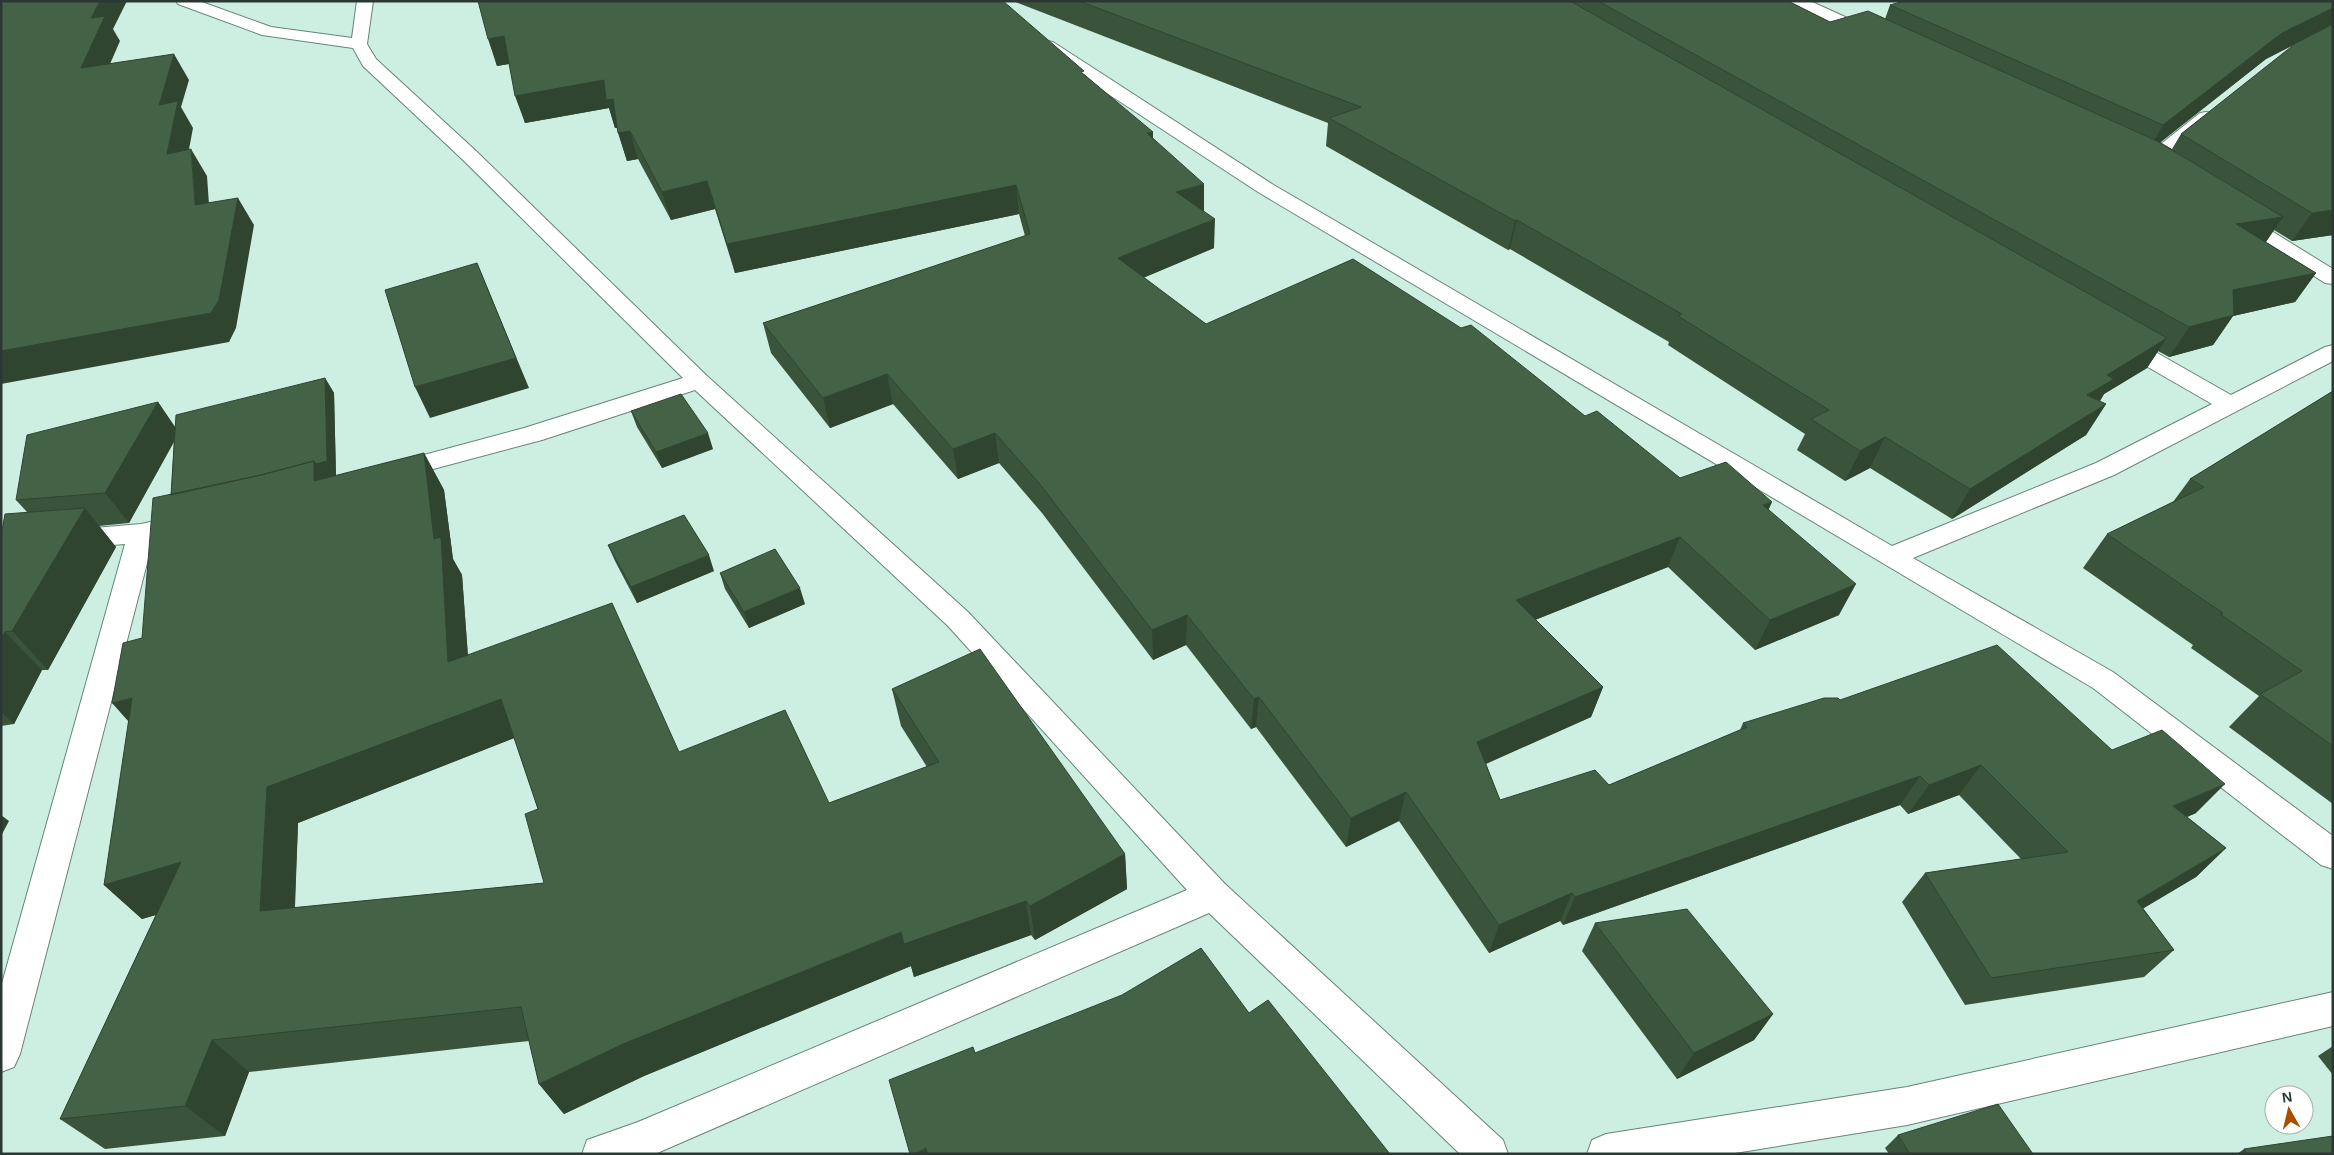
<svg xmlns="http://www.w3.org/2000/svg" width="2334" height="1155" font-family="Arial,sans-serif">
<style>
.lines{fill:none;stroke-linecap:round;stroke-linejoin:round}
.minor-casing{stroke:#668579;stroke-width:2}
.minor{fill:#fff;fill-rule:evenodd}
.wall{fill:#3a543b;fill-rule:evenodd}
.shaded-wall{fill:#304530}
.building{fill:#446245;stroke:#304530;fill-rule:evenodd}
</style>
<rect width="100%" height="100%" fill="#cdefe1"/>
<g class="lines">
<defs>
<path id="minor" d="M 176,1 L 199,1 L 271,27 L 352,38 L 357,1 L 373,1 L 367,44 L 376,59 L 476,151 L 707,376 L 968,612 L 1225,884 L 1503,1140 L 1508,1154 L 1460,1154 L 1209,913 L 655,1154 L 582,1154 L 587,1140 L 638,1122 L 1187,890 L 948,626 L 695,390 L 542,440 L 392,480 L 383,478 L 379,472 L 383,466 L 524,428 L 683,378 L 462,159 L 363,66 L 353,48 L 262,35 L 178,4 Z
M 1789,1 L 1810,1 L 1876,31 L 1878,35 L 1876,39 L 1864,39 L 1791,4 Z
M 1047,41 L 1053,42 L 1272,184 L 1892,546 L 2096,463 L 2212,404 L 2113,347 L 2110,342 L 2113,337 L 2121,335 L 2129,337 L 2231,395 L 2325,347 L 2333,345 L 2333,361 L 2114,475 L 1913,558 L 2113,672 L 2333,836 L 2333,869 L 2321,865 L 2093,688 L 1258,192 L 1041,50 L 1039,46 L 1041,42 Z
M 2206,112 L 2212,113 L 2215,117 L 2212,121 L 2156,167 L 2149,169 L 2142,167 L 2139,163 L 2142,159 L 2200,113 Z
M 2237,212 L 2244,214 L 2333,269 L 2333,284 L 2325,283 L 2230,222 L 2227,218 L 2230,214 Z
M 186,514 L 195,517 L 199,523 L 195,529 L 153,540 L 20,1054 L 14,1067 L 1,1072 L 1,987 L 125,544 L 1,554 L 1,536 L 141,524 Z
M 2333,992 L 2333,1026 L 1907,1125 L 1729,1154 L 1587,1154 L 1592,1140 L 1606,1134 L 1907,1087 Z"/>
</defs>
<use href="#minor" class="minor-casing"/>
<use href="#minor" class="minor"/>
</g>
<path class="wall" d="M 478,1 L 1084,74 L 1153,138 L 1204,211 L 1214,248 L 1143,278 L 1206,324 L 1585,416 L 1680,478 L 1769,510 L 1839,615 L 1755,650 L 1668,567 L 1535,620 L 1603,687 L 1591,717 L 1486,764 L 1500,800 L 1609,785 L 1740,730 L 1743,723 L 1840,700 L 2112,750 L 2196,813 L 2187,817 L 2226,848 L 2196,877 L 2143,908 L 2174,950 L 2144,977 L 1965,1005 L 1902,902 L 1925,873 L 2021,859 L 1959,795 L 1908,814 L 1900,805 L 1563,925 L 1560,921 L 1489,953 L 1399,821 L 1346,847 L 1256,727 L 1251,729 L 1186,645 L 1153,660 L 1042,513 L 999,463 L 958,479 L 893,404 L 830,428 L 771,353 L 763,323 L 1025,236 L 1019,214 L 735,273 L 715,209 L 671,220 L 638,159 L 627,161 L 617,128 L 615,128 L 609,108 L 525,123 L 509,64 L 497,66 Z
M 1013,1 L 1788,1 L 1830,22 L 1885,19 L 1890,5 L 2333,1 L 2333,235 L 2292,241 L 2274,230 L 2266,242 L 2316,273 L 2295,302 L 2233,316 L 2213,345 L 2169,357 L 2158,351 L 2147,368 L 2104,394 L 2100,401 L 2106,404 L 2086,435 L 1952,519 L 1870,468 L 1845,481 L 1797,450 L 1805,434 L 1668,345 L 1669,342 L 1510,249 L 1508,250 L 1326,146 L 1328,123 ZM 2297,43 L 2181,134 L 2172,149 L 2160,142 L 2266,59 Z
M 325,378 L 334,393 L 336,476 L 424,453 L 444,490 L 453,559 L 462,575 L 468,656 L 679,752 L 829,803 L 927,767 L 901,726 L 892,689 L 1125,854 L 1127,889 L 1035,940 L 1031,935 L 914,977 L 911,966 L 644,1076 L 564,1114 L 539,1084 L 529,1041 L 249,1072 L 225,1136 L 105,1149 L 60,1119 L 156,915 L 142,919 L 104,885 L 142,638 L 171,495 L 174,441 L 129,523 L 99,526 L 116,547 L 48,670 L 42,670 L 14,724 L 1,726 L 1,536 L 27,512 L 16,500 L 158,402 L 175,427 ZM 514,738 L 538,809 L 544,883 L 295,908 L 298,823 Z
M 2333,391 L 2333,804 L 2229,727 L 2259,696 L 2191,648 L 2193,645 L 2083,568 L 2107,534 L 2173,502 L 2190,479 Z
M 631,411 L 713,449 L 662,468 L 637,427 Z
M 608,545 L 714,571 L 637,603 L 615,561 Z
M 720,573 L 805,604 L 749,628 L 725,589 Z
M 1595,923 L 1773,1014 L 1754,1040 L 1677,1079 L 1582,951 Z
M 2333,1046 L 2333,1075 L 2318,1056 Z
M 1898,1135 L 2033,1154 L 1889,1154 L 1885,1148 Z
M 2244,1149 L 2333,1154 L 2237,1154 Z"/>
<path class="shaded-wall" d="M 100,1 L 127,1 L 113,29 L 120,41 L 97,94 L 81,68 L 91,18 Z
M 2333,8 L 2333,25 L 2266,59 L 2147,153 L 2163,125 L 2282,33 Z
M 504,36 L 514,63 L 497,66 L 488,39 Z
M 174,54 L 189,80 L 181,107 L 193,128 L 183,181 L 167,154 L 159,105 Z
M 604,80 L 613,99 L 622,127 L 615,128 L 609,108 L 525,123 L 515,96 Z
M 630,131 L 638,159 L 627,161 L 618,133 Z
M 1153,132 L 1153,160 L 1147,133 Z
M 191,149 L 207,176 L 211,233 L 195,205 Z
M 707,181 L 715,209 L 671,220 L 662,192 Z
M 1204,184 L 1204,213 L 1176,192 Z
M 1016,185 L 1019,214 L 735,273 L 727,244 Z
M 238,198 L 254,225 L 236,328 L 229,342 L 1,384 L 1,351 Z
M 2333,210 L 2333,235 L 2292,241 L 2312,213 Z
M 2283,217 L 2263,246 L 2236,224 Z
M 1215,219 L 1214,248 L 1119,288 L 1118,258 Z
M 1517,220 L 1510,249 L 1508,250 L 1515,221 Z
M 477,263 L 529,388 L 430,418 L 415,387 Z
M 2316,273 L 2295,302 L 2233,316 L 2213,345 L 2169,357 L 2189,327 L 2233,290 Z
M 2167,338 L 2147,368 L 2104,394 L 2095,409 L 2087,395 L 2107,375 Z
M 887,374 L 893,404 L 830,428 L 823,398 Z
M 325,378 L 334,393 L 336,477 L 285,491 Z
M 158,402 L 179,433 L 129,523 L 105,493 Z
M 2106,404 L 2086,435 L 1952,519 L 1970,489 Z
M 708,433 L 713,449 L 662,468 L 656,452 Z
M 995,433 L 999,463 L 958,479 L 953,449 Z
M 1885,437 L 1870,468 L 1845,481 L 1860,451 Z
M 424,453 L 444,490 L 453,559 L 462,575 L 471,699 L 448,662 Z
M 1772,502 L 1759,532 L 1763,505 Z
M 85,508 L 116,547 L 48,670 L 12,631 Z
M 1680,537 L 1668,567 L 1507,631 L 1516,600 Z
M 709,555 L 714,571 L 637,603 L 631,587 Z
M 1856,584 L 1839,615 L 1755,650 L 1770,620 Z
M 800,588 L 805,604 L 749,628 L 744,612 Z
M 1187,615 L 1186,645 L 1153,660 L 1152,630 Z
M 5,632 L 42,670 L 14,724 L 1,712 L 1,639 Z
M 1603,687 L 1591,717 L 1469,771 L 1477,742 Z
M 1259,697 L 1256,727 L 1251,729 L 1254,699 Z
M 132,698 L 145,740 L 112,703 Z
M 501,699 L 522,735 L 298,823 L 293,945 L 260,911 L 267,787 Z
M 1981,765 L 1959,795 L 1908,814 L 1929,785 Z
M 1920,776 L 1900,805 L 1563,925 L 1575,897 Z
M 2225,784 L 2196,813 L 2145,835 L 2173,806 Z
M 1406,792 L 1399,821 L 1346,847 L 1351,818 Z
M 1,815 L 9,821 L 1,836 Z
M 2226,848 L 2196,877 L 2109,929 L 2137,901 Z
M 1125,854 L 1127,889 L 1035,940 L 1030,906 Z
M 181,862 L 215,897 L 142,919 L 104,885 Z
M 1572,893 L 1560,921 L 1489,953 L 1499,925 Z
M 1026,901 L 1031,935 L 914,977 L 911,966 L 644,1076 L 564,1114 L 539,1084 L 623,1044 L 901,932 Z
M 1773,1014 L 1754,1040 L 1677,1079 L 1694,1053 Z
M 212,1040 L 249,1072 L 225,1136 L 185,1106 Z
M 926,1148 L 928,1154 L 914,1154 Z"/>
<path class="building" d="M 1,1 L 100,1 L 91,18 L 105,16 L 81,68 L 174,54 L 159,105 L 178,101 L 167,154 L 191,149 L 195,205 L 238,198 L 219,300 L 211,313 L 1,351 L 1,291 L 2,289 L 1,289 Z
M 478,1 L 1003,1 L 1084,71 L 1081,72 L 1153,132 L 1147,133 L 1204,184 L 1176,192 L 1215,219 L 1118,258 L 1206,324 L 1353,259 L 1461,328 L 1471,325 L 1585,416 L 1597,411 L 1680,478 L 1726,462 L 1772,502 L 1763,505 L 1856,584 L 1770,620 L 1680,537 L 1516,600 L 1603,687 L 1477,742 L 1500,800 L 1595,770 L 1609,785 L 1747,727 L 1743,723 L 1824,698 L 1838,698 L 1840,700 L 1997,645 L 2112,750 L 2162,730 L 2225,784 L 2173,806 L 2226,848 L 2137,901 L 2174,950 L 1991,978 L 1925,873 L 2068,852 L 1981,765 L 1929,785 L 1920,776 L 1575,897 L 1572,893 L 1499,925 L 1406,792 L 1351,818 L 1259,697 L 1254,699 L 1187,615 L 1152,630 L 1039,483 L 995,433 L 953,449 L 887,374 L 823,398 L 763,323 L 1030,234 L 1016,185 L 727,244 L 707,181 L 662,192 L 630,131 L 618,133 L 613,99 L 606,100 L 604,80 L 515,96 L 504,36 L 488,39 Z
M 1079,1 L 1570,1 L 2167,338 L 2107,375 L 2114,379 L 2087,395 L 2106,404 L 1970,489 L 1885,437 L 1860,451 L 1811,419 L 1829,410 L 1678,316 L 1682,314 L 1517,220 L 1515,221 L 1329,118 L 1361,107 Z
M 1598,1 L 1788,1 L 1830,22 L 1868,11 L 2157,141 L 2283,217 L 2236,224 L 2316,273 L 2233,290 L 2234,315 L 2189,327 Z
M 1904,1 L 2333,1 L 2333,8 L 2282,33 L 2163,125 L 1890,5 Z
M 2333,24 L 2333,210 L 2312,213 L 2181,134 L 2296,43 Z
M 477,263 L 516,358 L 415,387 L 385,290 Z
M 325,378 L 327,461 L 316,464 L 314,461 L 261,475 L 171,495 L 176,415 Z
M 2333,391 L 2333,746 L 2260,694 L 2302,671 L 2220,614 L 2223,613 L 2107,534 L 2204,487 L 2190,479 Z
M 681,394 L 708,433 L 656,452 L 631,411 Z
M 158,402 L 105,493 L 16,500 L 27,435 Z
M 424,453 L 434,539 L 441,537 L 448,662 L 612,603 L 679,752 L 785,710 L 829,803 L 939,762 L 892,689 L 980,649 L 1125,854 L 1030,906 L 1026,901 L 904,944 L 901,932 L 623,1044 L 539,1084 L 521,1007 L 212,1040 L 185,1106 L 60,1119 L 181,862 L 104,885 L 132,698 L 112,703 L 123,643 L 142,638 L 153,498 L 261,475 L 314,461 L 314,481 ZM 501,699 L 538,809 L 525,814 L 544,883 L 260,911 L 267,787 Z
M 85,508 L 12,631 L 5,632 L 1,639 L 1,536 L 5,514 Z
M 684,515 L 709,555 L 631,587 L 608,545 Z
M 775,549 L 800,588 L 744,612 L 720,573 Z
M 1687,909 L 1773,1014 L 1694,1053 L 1595,923 Z
M 1201,948 L 1249,1013 L 1268,1000 L 1390,1154 L 928,1154 L 926,1148 L 914,1154 L 910,1154 L 889,1080 L 973,1047 L 975,1053 L 1122,995 Z
M 1998,1104 L 2033,1154 L 1910,1154 L 1898,1135 Z
M 2333,1136 L 2333,1154 L 2247,1154 L 2244,1149 Z"/>
<rect width="2334" height="1155" fill="none" stroke="#2a3732" stroke-width="5"/>
<g transform="translate(2289 1110) rotate(352)"><circle r="24" fill="#ffffff" stroke="#aaafad"/>
<path d="M0-4L9 19L0 12L-9 19Z" fill="#ad4d00"/>
<text y="-8" font-size="14" font-weight="bold" text-anchor="middle" fill="#2a3732">N</text>
</g>
</svg>
